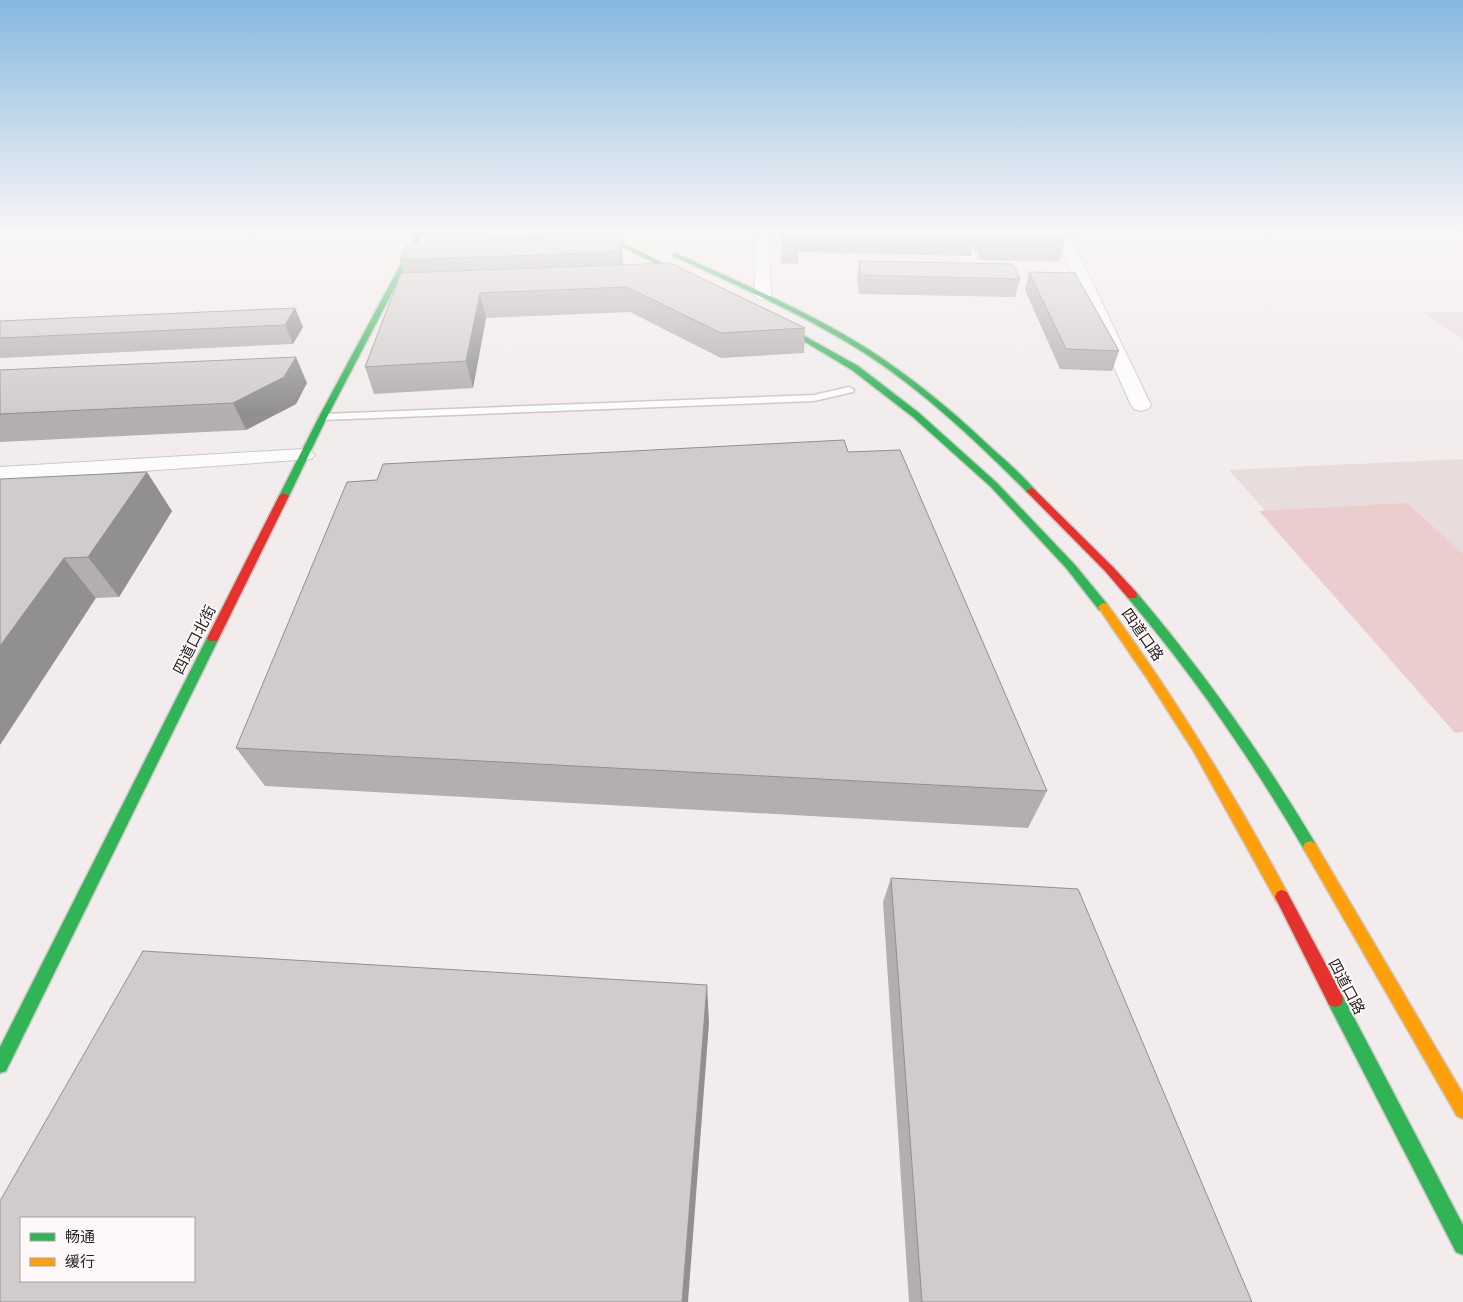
<svg xmlns="http://www.w3.org/2000/svg" width="1463" height="1302" font-family="'Alegreya Sans','Noto Sans SC',sans-serif">
<style>
.built{fill:#e9dcdc}
.green{fill:#eccdcd}
.lines{fill:none;stroke-linecap:round;stroke-linejoin:round}
.lane-casing{stroke:#cdc8c8;stroke-width:3}
.street-casing{stroke:#cdc8c8;stroke-width:2}
.fast-casing{stroke:#cdc8c8;stroke-width:3}
.slow-casing{stroke:#cdc8c8;stroke-width:3}
.jam-casing{stroke:#cdc8c8;stroke-width:3}
.lane{fill:#fdfcfc;fill-rule:evenodd}
.street{fill:#fdfcfc;fill-rule:evenodd}
.fast{fill:#30b455;fill-rule:evenodd}
.slow{fill:#ff9f0a;fill-rule:evenodd}
.jam{fill:#e5322d;fill-rule:evenodd}
.wall{fill:#b4afaf}
.shaded-wall{fill:#928f8f}
.building{fill:#d1cccc;stroke:#928f8f;fill-rule:evenodd}
.labels{text-anchor:middle;dominant-baseline:central;stroke-width:4;stroke-linejoin:round;paint-order:stroke}
.street-label{font-size:15px;fill:#252222;stroke:#fef8f8}
</style>
<rect width="100%" height="100%" fill="#f2ecec"/>
<path class="built" d="M 1423,312 L 1463,312 L 1463,340 Z
M 1463,459 L 1463,732 L 1229,470 Z"/>
<path class="green" d="M 1407,503 L 1463,554 L 1463,732 L 1455,733 L 1259,511 Z"/>
<g class="lines">
<defs>
<path id="lane" d="M 849,387 L 854,390 L 853,392 L 814,401 L 323,420 L 318,417 L 323,414 L 814,395 Z"/>
<path id="street" d="M 754,230 L 768,230 L 771,296 L 769,299 L 757,299 L 755,296 Z
M 1053,230 L 1067,230 L 1151,405 L 1148,409 L 1141,411 L 1134,409 L 1131,405 Z
M 304,449 L 311,451 L 315,455 L 311,459 L 0,481 L 0,467 Z"/>
<path id="fast" d="M 419,230 L 425,230 L 327,417 L 289,496 L 287,498 L 281,498 L 279,496 L 319,417 Z
M 589,230 L 597,230 L 694,279 L 689,280 Z
M 673,254 L 677,254 C 743,284 810,312 871,351 C 911,377 949,408 984,441 C 1001,457 1021,473 1036,491 L 1031,494 L 1028,493 C 978,443 926,393 866,354 C 805,315 738,286 673,256 Z
M 770,319 L 774,319 L 858,366 L 919,413 L 997,483 L 1075,565 L 1107,604 L 1108,607 L 1107,610 L 1099,610 L 1067,569 L 991,487 L 913,417 L 852,370 L 770,321 Z
M 1132,591 L 1136,592 C 1203,671 1262,754 1315,843 L 1317,847 L 1315,851 L 1310,853 L 1305,851 C 1253,762 1195,677 1128,598 L 1127,595 Z
M 213,634 L 219,638 L 6,1071 L 0,1073 L 0,1047 L 207,638 Z
M 1335,991 L 1341,993 L 1463,1225 L 1463,1255 L 1456,1252 L 1329,1005 L 1327,999 L 1329,993 Z"/>
<path id="slow" d="M 1103,603 L 1107,604 C 1174,696 1233,792 1287,892 L 1289,897 L 1287,902 L 1282,904 L 1277,902 L 1194,752 L 1148,680 L 1098,607 Z
M 1310,841 L 1315,843 L 1463,1094 L 1463,1119 L 1457,1116 L 1305,851 L 1303,847 L 1305,843 Z"/>
<path id="jam" d="M 1031,488 L 1034,489 L 1113,567 L 1136,592 L 1137,595 L 1136,598 L 1128,598 L 1105,571 L 1028,493 L 1026,491 Z
M 284,493 L 289,496 L 219,638 L 217,641 L 209,641 L 207,638 L 279,496 Z
M 1282,890 L 1287,892 L 1341,993 L 1343,999 L 1341,1005 L 1335,1007 L 1329,1005 L 1275,897 L 1277,892 Z"/>
</defs>
<use href="#lane" class="lane-casing"/>
<use href="#street" class="street-casing"/>
<use href="#fast" class="fast-casing"/>
<use href="#slow" class="slow-casing"/>
<use href="#jam" class="jam-casing"/>
<use href="#lane" class="lane"/>
<use href="#street" class="street"/>
<use href="#fast" class="fast"/>
<use href="#slow" class="slow"/>
<use href="#jam" class="jam"/>
</g>
<path class="wall" d="M 565,230 L 566,237 L 620,235 L 623,265 L 805,328 L 804,353 L 721,358 L 630,312 L 486,318 L 473,388 L 374,394 L 365,367 L 404,273 L 400,260 L 427,243 Z
M 781,230 L 1068,230 L 1059,262 L 980,260 L 973,245 L 971,256 L 798,252 L 798,264 L 781,263 Z
M 859,261 L 1020,279 L 1015,297 L 859,294 L 857,280 Z
M 1029,272 L 1119,351 L 1112,371 L 1060,369 L 1025,290 Z
M 295,308 L 303,327 L 293,344 L 0,358 L 0,321 Z
M 0,370 L 307,383 L 296,404 L 246,430 L 0,442 Z
M 848,452 L 1047,791 L 1028,828 L 265,786 L 236,748 Z
M 0,479 L 172,511 L 119,597 L 96,598 Z
M 891,878 L 1252,1302 L 909,1302 L 883,902 Z"/>
<path class="shaded-wall" d="M 563,230 L 565,230 L 566,241 L 565,252 L 563,234 Z
M 620,235 L 623,268 L 624,285 L 620,252 Z
M 480,293 L 486,318 L 473,388 L 466,361 Z
M 295,308 L 303,327 L 293,344 L 285,325 Z
M 296,357 L 307,383 L 296,404 L 246,430 L 233,403 Z
M 147,472 L 172,511 L 119,597 L 88,557 Z
M 64,558 L 96,598 L 0,745 L 0,646 Z
M 707,985 L 709,1023 L 688,1302 L 682,1302 Z"/>
<path class="building" d="M 495,230 L 563,230 L 563,234 L 527,235 L 526,239 L 427,243 L 431,233 Z
M 782,230 L 800,230 L 800,231 L 782,231 Z
M 620,235 L 620,252 L 400,260 L 408,243 Z
M 859,261 L 1013,264 L 1020,279 L 861,275 Z
M 670,263 L 805,328 L 721,333 L 627,287 L 480,293 L 466,361 L 365,367 L 401,273 Z
M 1029,272 L 1075,273 L 1119,351 L 1066,349 Z
M 295,308 L 285,325 L 0,338 L 0,321 Z
M 296,357 L 284,377 L 233,403 L 0,414 L 0,370 Z
M 844,440 L 848,452 L 900,450 L 1047,791 L 236,748 L 347,482 L 377,480 L 383,464 Z
M 147,472 L 88,557 L 64,558 L 0,646 L 0,479 Z
M 891,878 L 1078,889 L 1252,1302 L 922,1302 Z
M 143,951 L 707,985 L 682,1302 L 0,1302 L 0,1201 ZM 21,1218 L 194,1218 L 194,1281 L 21,1281 Z"/>
<linearGradient id="sky" x2="0" y2="1"><stop stop-color="#85b9df"/><stop offset="0.56" stop-color="#f9f6f6"/><stop offset="1" stop-color="#f9f6f6" stop-opacity="0"/></linearGradient>
<rect width="1463" height="413" fill="url(#sky)"/>
<g class="labels">
<g class="street-label">
<text transform="translate(1142 635) rotate(55)">四道口路</text>
<text transform="translate(195 640) rotate(-63)">四道口北街</text>
<text transform="translate(1346 987) rotate(62)">四道口路</text>
</g>
</g>
<rect x="20" y="1217" width="175" height="65" fill="#fef8f8" stroke="#a7a2a2"/>
<rect x="30" y="1233" width="25" height="8" fill="#30b455" stroke="#a7a2a2"/>
<text x="65" y="1242" font-size="15" fill="#252222">畅通</text>
<rect x="30" y="1258" width="25" height="8" fill="#ff9f0a" stroke="#a7a2a2"/>
<text x="65" y="1267" font-size="15" fill="#252222">缓行</text>
</svg>
